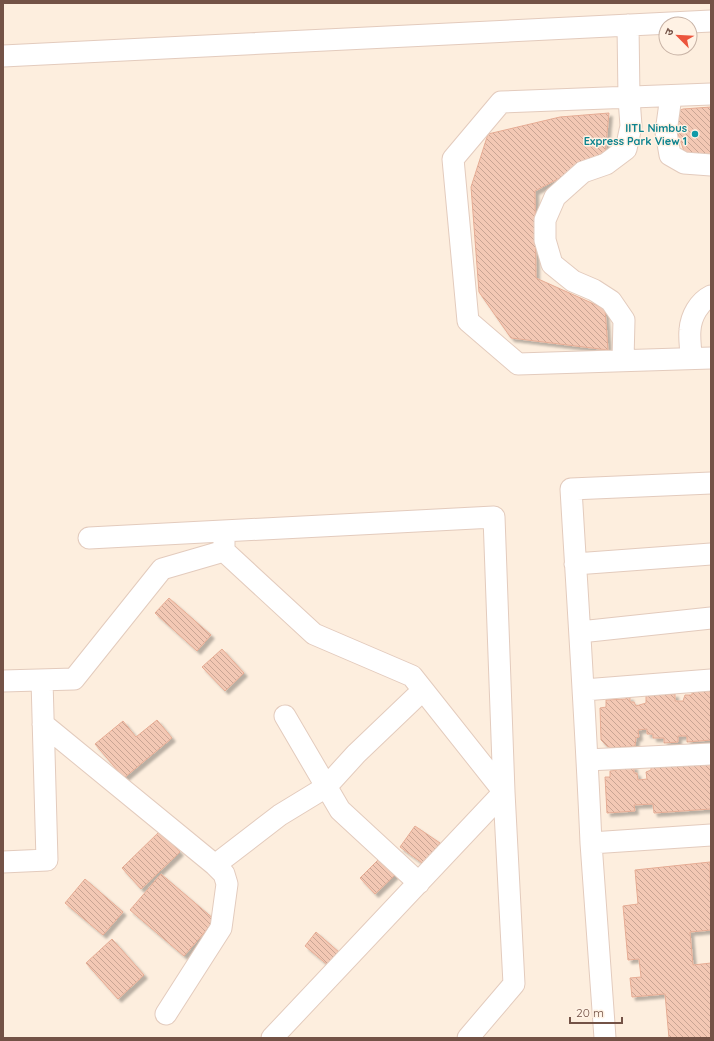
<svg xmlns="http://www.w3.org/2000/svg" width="714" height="1041" font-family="Quicksand,'Noto Sans Devanagari',sans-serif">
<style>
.building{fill:url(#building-back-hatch);stroke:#e6ac94;filter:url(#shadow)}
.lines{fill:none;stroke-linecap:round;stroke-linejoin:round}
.minor-casing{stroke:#e3cbbd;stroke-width:23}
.minor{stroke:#fff;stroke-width:21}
.culture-dot{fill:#0f9aa8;stroke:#fff2e4;stroke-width:1.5}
.labels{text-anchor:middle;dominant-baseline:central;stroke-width:3;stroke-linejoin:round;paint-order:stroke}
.culture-label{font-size:11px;font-weight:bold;fill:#0d838f;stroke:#fff2e4;text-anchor:end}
</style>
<defs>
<pattern id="building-back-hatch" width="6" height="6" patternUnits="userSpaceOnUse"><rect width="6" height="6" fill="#f3c8b4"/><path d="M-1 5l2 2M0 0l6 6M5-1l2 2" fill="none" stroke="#c9a594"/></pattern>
<filter id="shadow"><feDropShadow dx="3.5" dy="3.5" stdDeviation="1" flood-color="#0004"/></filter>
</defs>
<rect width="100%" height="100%" fill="#fdeede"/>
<path class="building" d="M 711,107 L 711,157 L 685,154 L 671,114 L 683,109 Z
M 609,113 L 605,154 L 535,191 L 536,278 L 605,309 L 608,350 L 511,338 L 479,292 L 471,187 L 488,134 L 560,117 Z
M 169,598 L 211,635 L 197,651 L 155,613 Z
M 222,649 L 244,673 L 225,691 L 202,667 Z
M 711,687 L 711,740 L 687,742 L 687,736 L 678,736 L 678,742 L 664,743 L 664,738 L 653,738 L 653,734 L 647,734 L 647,729 L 638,730 L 639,737 L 636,738 L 635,746 L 611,748 L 607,746 L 601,740 L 600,708 L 606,707 L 606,700 L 626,699 L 626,697 L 630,697 L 630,702 L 634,702 L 636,706 L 646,703 L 646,694 L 675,694 L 675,701 L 683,701 L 685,695 L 692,695 L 692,690 Z
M 157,720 L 172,738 L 124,778 L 95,744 L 123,721 L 136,737 Z
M 711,755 L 711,809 L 654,813 L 653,804 L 634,805 L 635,811 L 607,813 L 605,777 L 610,777 L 610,771 L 617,770 L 616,767 L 634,766 L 634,773 L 637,773 L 638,780 L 647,779 L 646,772 L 651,770 L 651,762 Z
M 415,826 L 440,843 L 425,865 L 400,847 Z
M 160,831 L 180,852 L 141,889 L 122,868 Z
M 381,857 L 397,873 L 375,894 L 360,878 Z
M 710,862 L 711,930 L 690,932 L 693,965 L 711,963 L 711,1038 L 669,1038 L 665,994 L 632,997 L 630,978 L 641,977 L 639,959 L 628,960 L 623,906 L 638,904 L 635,870 Z
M 161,874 L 215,920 L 184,956 L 130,910 Z
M 85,879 L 123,912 L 103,935 L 65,903 Z
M 316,932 L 340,953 L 329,966 L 305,946 Z
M 112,939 L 144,975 L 118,999 L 86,963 Z"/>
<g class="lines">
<defs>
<path id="minor" d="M 3,56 L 711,21
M 711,94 L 501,102 L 453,159 L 468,321 L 518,364 L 711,358
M 671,96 L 666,132 L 670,155 L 684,163 L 711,165
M 691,358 C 691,349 689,339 690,330 C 691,316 699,302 711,296
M 623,360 L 624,320 L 611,301 L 594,290 L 573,281 L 552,264 L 545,240 L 545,220 L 555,197 L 583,172 L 606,164 L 626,149 L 631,126 L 629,98 L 628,25
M 89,538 L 494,517 L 504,792 L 514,984 L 468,1038
M 224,551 L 314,634 L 412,676 L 504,792 L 272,1038
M 575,564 L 711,554
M 580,632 L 711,618
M 3,681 L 74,679 L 162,569 L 224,551 L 224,538
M 584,690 L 711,680
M 285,716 L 340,810 L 419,883
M 43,724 L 215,865 L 224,874 L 227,884 L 221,928 L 166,1014
M 587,760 L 711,754
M 591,843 C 586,725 578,607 571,489 L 711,483
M 3,862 L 47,860 L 42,680
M 215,865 L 280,815 L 326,787 L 356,754 L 423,690
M 605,1038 L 591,843 L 711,835"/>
</defs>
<use href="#minor" class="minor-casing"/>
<use href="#minor" class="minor"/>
</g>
<circle class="culture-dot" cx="695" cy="134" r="4"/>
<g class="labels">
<g class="culture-label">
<text x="687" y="128">IITL Nimbus<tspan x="687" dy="13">Express Park View 1</tspan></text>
</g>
</g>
<rect width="714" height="1041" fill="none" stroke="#735246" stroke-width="8"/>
<g transform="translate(678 36) rotate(294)"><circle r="19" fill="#fff2e4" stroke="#c7b2a5"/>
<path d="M0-3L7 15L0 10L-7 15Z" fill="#ec553d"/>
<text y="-6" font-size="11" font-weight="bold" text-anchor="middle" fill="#735246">उ</text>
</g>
<path d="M570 1017v6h52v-6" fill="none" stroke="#735246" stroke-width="2"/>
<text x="576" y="1017" font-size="12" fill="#735246" stroke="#fff2e4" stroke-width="3" paint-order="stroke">20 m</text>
</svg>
